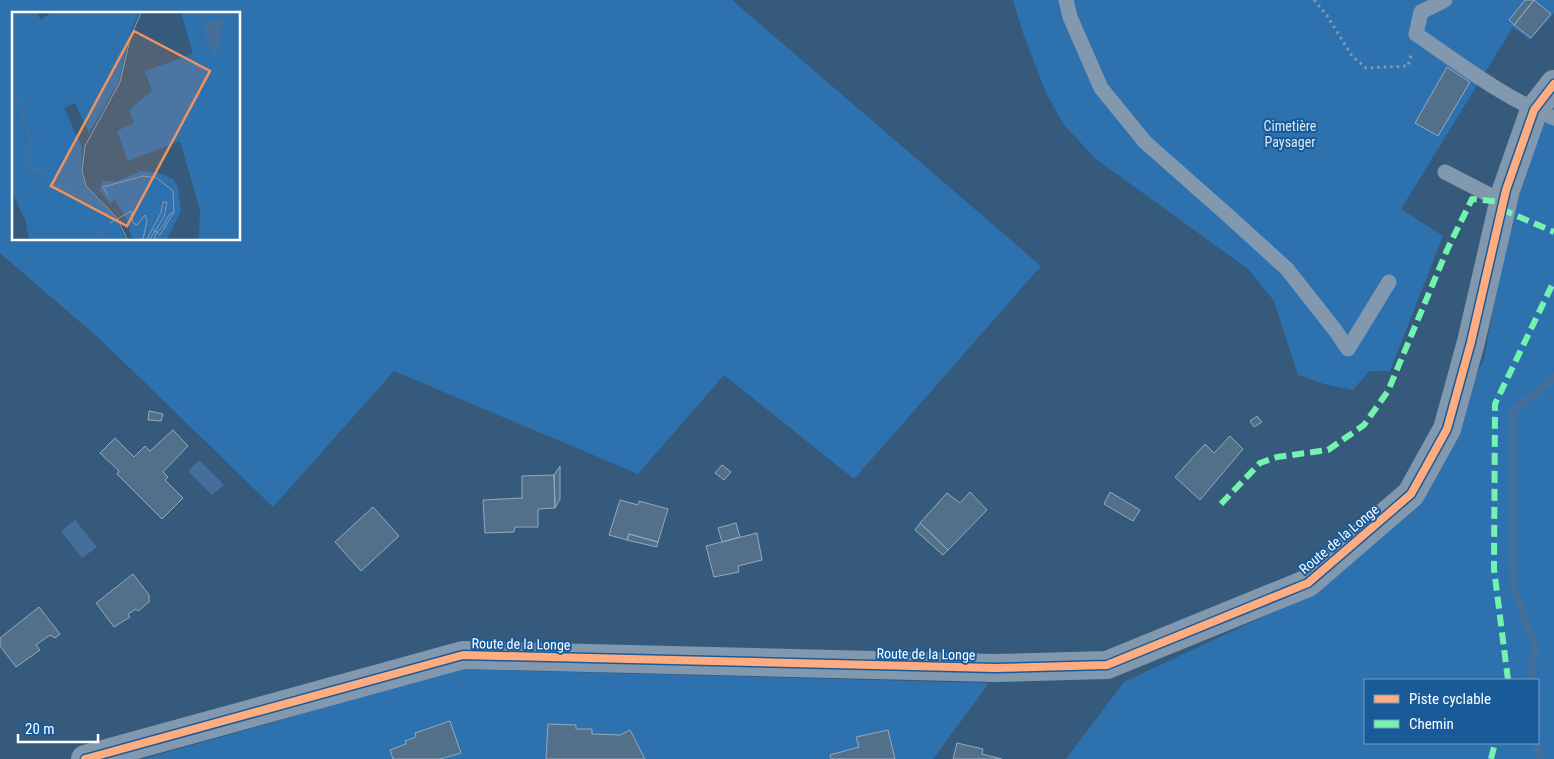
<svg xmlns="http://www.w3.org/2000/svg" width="1554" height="759" font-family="'Roboto Condensed',sans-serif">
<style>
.green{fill:#2e71af;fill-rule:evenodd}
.water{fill:#436f9a}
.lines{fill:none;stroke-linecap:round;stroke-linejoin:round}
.stream{stroke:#436f9a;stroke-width:8}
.building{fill:#53708b;stroke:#95a9bc}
.path{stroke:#8198af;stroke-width:3;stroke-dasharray:2.5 4;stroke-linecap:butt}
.service{stroke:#8198af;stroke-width:15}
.minor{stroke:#8198af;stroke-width:28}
.quiet{stroke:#73f3ae;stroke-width:6;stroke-dasharray:12 6;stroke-linecap:butt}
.cycleway-casing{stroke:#195b99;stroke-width:11}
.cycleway{stroke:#ffac80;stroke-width:8}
.labels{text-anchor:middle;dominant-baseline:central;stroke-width:4;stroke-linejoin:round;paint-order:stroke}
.park-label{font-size:14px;fill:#d6eafc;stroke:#195b99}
.street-label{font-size:14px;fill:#fff;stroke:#195b99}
.inset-river{fill:none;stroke:#436f9a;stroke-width:2.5}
.inset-road{fill:none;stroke:#869cb0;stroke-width:1}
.view{fill:#f09361;fill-opacity:0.15;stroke:#f09361;stroke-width:2.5}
.inset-edge{fill:none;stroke:#fff;stroke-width:2.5}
</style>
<rect width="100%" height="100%" fill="#365a7c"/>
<path class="green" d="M 0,0 L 732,0 L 1041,266 L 854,479 L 724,375 L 638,474 L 394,371 L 273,507 L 102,341 L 0,253 ZM 14,14 L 239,14 L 239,239 L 14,239 Z
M 1013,0 L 1554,0 L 1554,13 L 1530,40 L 1513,27 L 1401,209 L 1443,236 L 1390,371 L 1369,371 L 1353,390 L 1324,384 L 1298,375 L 1274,301 L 1248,269 L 1096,159 L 1064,125 L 1047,95 L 1023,33 Z
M 1554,105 L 1554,759 L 1066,759 L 1124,682 L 1318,591 L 1418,496 L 1484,359 L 1501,266 L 1538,125 ZM 1365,680 L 1538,680 L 1538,743 L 1365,743 Z
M 453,669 L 989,683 L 933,759 L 143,759 L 271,723 Z"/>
<path class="water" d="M 199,460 L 224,485 L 212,495 L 188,471 Z
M 75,520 L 97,547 L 82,558 L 61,531 Z"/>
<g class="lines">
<path class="stream" d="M 1530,680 L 1535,647 L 1514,588 L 1513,411 L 1554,378
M 1536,743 L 1540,759"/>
</g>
<path class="building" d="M 1525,0 L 1534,0 L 1514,25 L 1509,20 Z
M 1534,0 L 1551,14 L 1531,38 L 1514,25 Z
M 1447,67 L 1470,82 L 1438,136 L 1415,123 Z
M 149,411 L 163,414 L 161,421 L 148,420 Z
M 1257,416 L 1262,422 L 1254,427 L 1250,421 Z
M 173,430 L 188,446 L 163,472 L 168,477 L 165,480 L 183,498 L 162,519 L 117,474 L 119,471 L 100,453 L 115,438 L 134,457 L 145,446 L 150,451 Z
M 1230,436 L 1243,449 L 1200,500 L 1175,477 L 1205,444 L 1214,453 Z
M 722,465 L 731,472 L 724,480 L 715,473 Z
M 560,466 L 560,499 L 555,508 L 554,475 Z
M 554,475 L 555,508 L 538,509 L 538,527 L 515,527 L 514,532 L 485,533 L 483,500 L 522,498 L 522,476 Z
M 970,492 L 987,510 L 948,550 L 920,523 L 947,493 L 960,503 Z
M 1110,492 L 1140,510 L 1133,521 L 1104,504 Z
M 620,500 L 638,505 L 639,501 L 668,509 L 658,542 L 629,534 L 627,540 L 609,535 Z
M 373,507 L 399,536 L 361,571 L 335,542 Z
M 736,523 L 740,537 L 722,542 L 718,528 Z
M 920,523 L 948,550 L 943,555 L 915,530 Z
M 757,533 L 762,560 L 738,566 L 739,572 L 714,577 L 706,546 Z
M 629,534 L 658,542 L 657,547 L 627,540 Z
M 133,574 L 149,595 L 149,602 L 138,611 L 136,609 L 128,614 L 130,617 L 114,627 L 96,603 Z
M 39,607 L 60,634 L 55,638 L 50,635 L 36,645 L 40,650 L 16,667 L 0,646 L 0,638 Z
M 450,721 L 461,753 L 440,759 L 393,759 L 390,750 L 406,744 L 405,741 L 416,737 L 415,733 Z
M 548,724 L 576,725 L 576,729 L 592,729 L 592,734 L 620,735 L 630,730 L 645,759 L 546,759 Z
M 888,730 L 895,759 L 831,759 L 830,755 L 859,747 L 856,737 Z
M 957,743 L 983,749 L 982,754 L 1002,759 L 953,759 Z"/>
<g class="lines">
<path class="path" d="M 1314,0 L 1326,14 L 1352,56 L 1366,68 L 1408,66 L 1411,55"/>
<path class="service" d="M 1066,0 L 1070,17 L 1101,88 L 1145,142 L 1232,219 L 1287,269 L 1335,330 L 1348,349 L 1389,282
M 1445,0 L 1421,12 L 1416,34 C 1460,64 1504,98 1554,118
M 1445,172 L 1503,202"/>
<path class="minor" d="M 85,759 L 463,655 L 995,668 L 1107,665 L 1308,583 L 1411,494 L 1447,429 L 1471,342 L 1506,190 L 1534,110 L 1554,84"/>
<path class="quiet" d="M 1501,209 L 1554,232
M 1221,504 L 1260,463 L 1277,457 L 1328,450 L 1364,425 L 1388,391 L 1447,250 L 1472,199 L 1503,202
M 1508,680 L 1494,569 L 1495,404 L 1554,281
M 1491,759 L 1495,743"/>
<defs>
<path id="cycleway" d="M 85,759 L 463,655 L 995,668 L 1107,665 L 1308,583 L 1411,494 L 1447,429 L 1471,342 L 1506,190 L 1534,110 L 1554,84"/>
</defs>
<use href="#cycleway" class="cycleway-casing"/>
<use href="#cycleway" class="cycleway"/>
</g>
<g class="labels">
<g class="park-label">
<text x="1290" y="126">Cimetière<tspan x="1290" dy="16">Paysager</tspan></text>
</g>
<g class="street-label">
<text transform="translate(1339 539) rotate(-40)">Route de la Longe</text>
<text transform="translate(521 644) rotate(1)">Route de la Longe</text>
<text transform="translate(926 654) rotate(1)">Route de la Longe</text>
</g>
</g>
<g transform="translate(12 12)">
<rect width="228" height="228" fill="#365a7c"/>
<path d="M 0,0 L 24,0 L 29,8 L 40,0 L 127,0 L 116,27 L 107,69 L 77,121 L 63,91 L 52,96 L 70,135 L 69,159 L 73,174 L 104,206 L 113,227 L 17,227 L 14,210 L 0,180 ZM 169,0 L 227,0 L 227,227 L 182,227 L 187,225 L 188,198 L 168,129 L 116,149 L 105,119 L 122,111 L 117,98 L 140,79 L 133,59 L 181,42 ZM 129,159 L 148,161 L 161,167 L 166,175 L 169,199 L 155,227 L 120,227 L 115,208 L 103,188 L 98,191 L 87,178 L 91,169 L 105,169 Z" fill="#2e71af"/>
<path d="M 211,6 L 210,22 L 202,45 L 195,32 L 192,12 Z" fill="#436f9a"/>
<path class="inset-river" d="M 0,84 L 7,86 L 12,93 L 11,105 L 20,131 L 13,147 L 20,158 L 28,157 L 37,172 L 76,188 L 80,207M 85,213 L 93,227"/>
<path class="inset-road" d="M 96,183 L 91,175 L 131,164 L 145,166 L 161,179 L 162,200M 98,211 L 119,199 L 121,211 L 125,213 L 133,203 L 135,209 L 131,227M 141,218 L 145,220 L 148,223 L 162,200 L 157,203 L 151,214 L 145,220 L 143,224 L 143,227M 115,227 L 105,206 L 74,174 L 70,159 L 73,134 L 108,70 L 118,27 L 129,0M 135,227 L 149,201 L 151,190 L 155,190 L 152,205 L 138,227"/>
<path class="view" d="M 122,19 L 198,59 L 115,214 L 39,174 Z"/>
<rect width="228" height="228" class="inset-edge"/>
</g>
<rect x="1364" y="679" width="175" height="65" fill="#195b99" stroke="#759dc2"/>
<rect x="1374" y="695" width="25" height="8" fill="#ffac80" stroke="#759dc2"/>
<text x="1409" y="704" font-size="15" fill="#ffffff">Piste cyclable</text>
<rect x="1374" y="720" width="25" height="8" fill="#73f3ae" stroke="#759dc2"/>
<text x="1409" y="729" font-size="15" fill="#ffffff">Chemin</text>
<path d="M18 734v8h80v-8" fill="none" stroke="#ffffff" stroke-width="2.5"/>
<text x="25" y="734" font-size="15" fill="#ffffff" stroke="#195b99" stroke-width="4" paint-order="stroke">20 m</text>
</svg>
